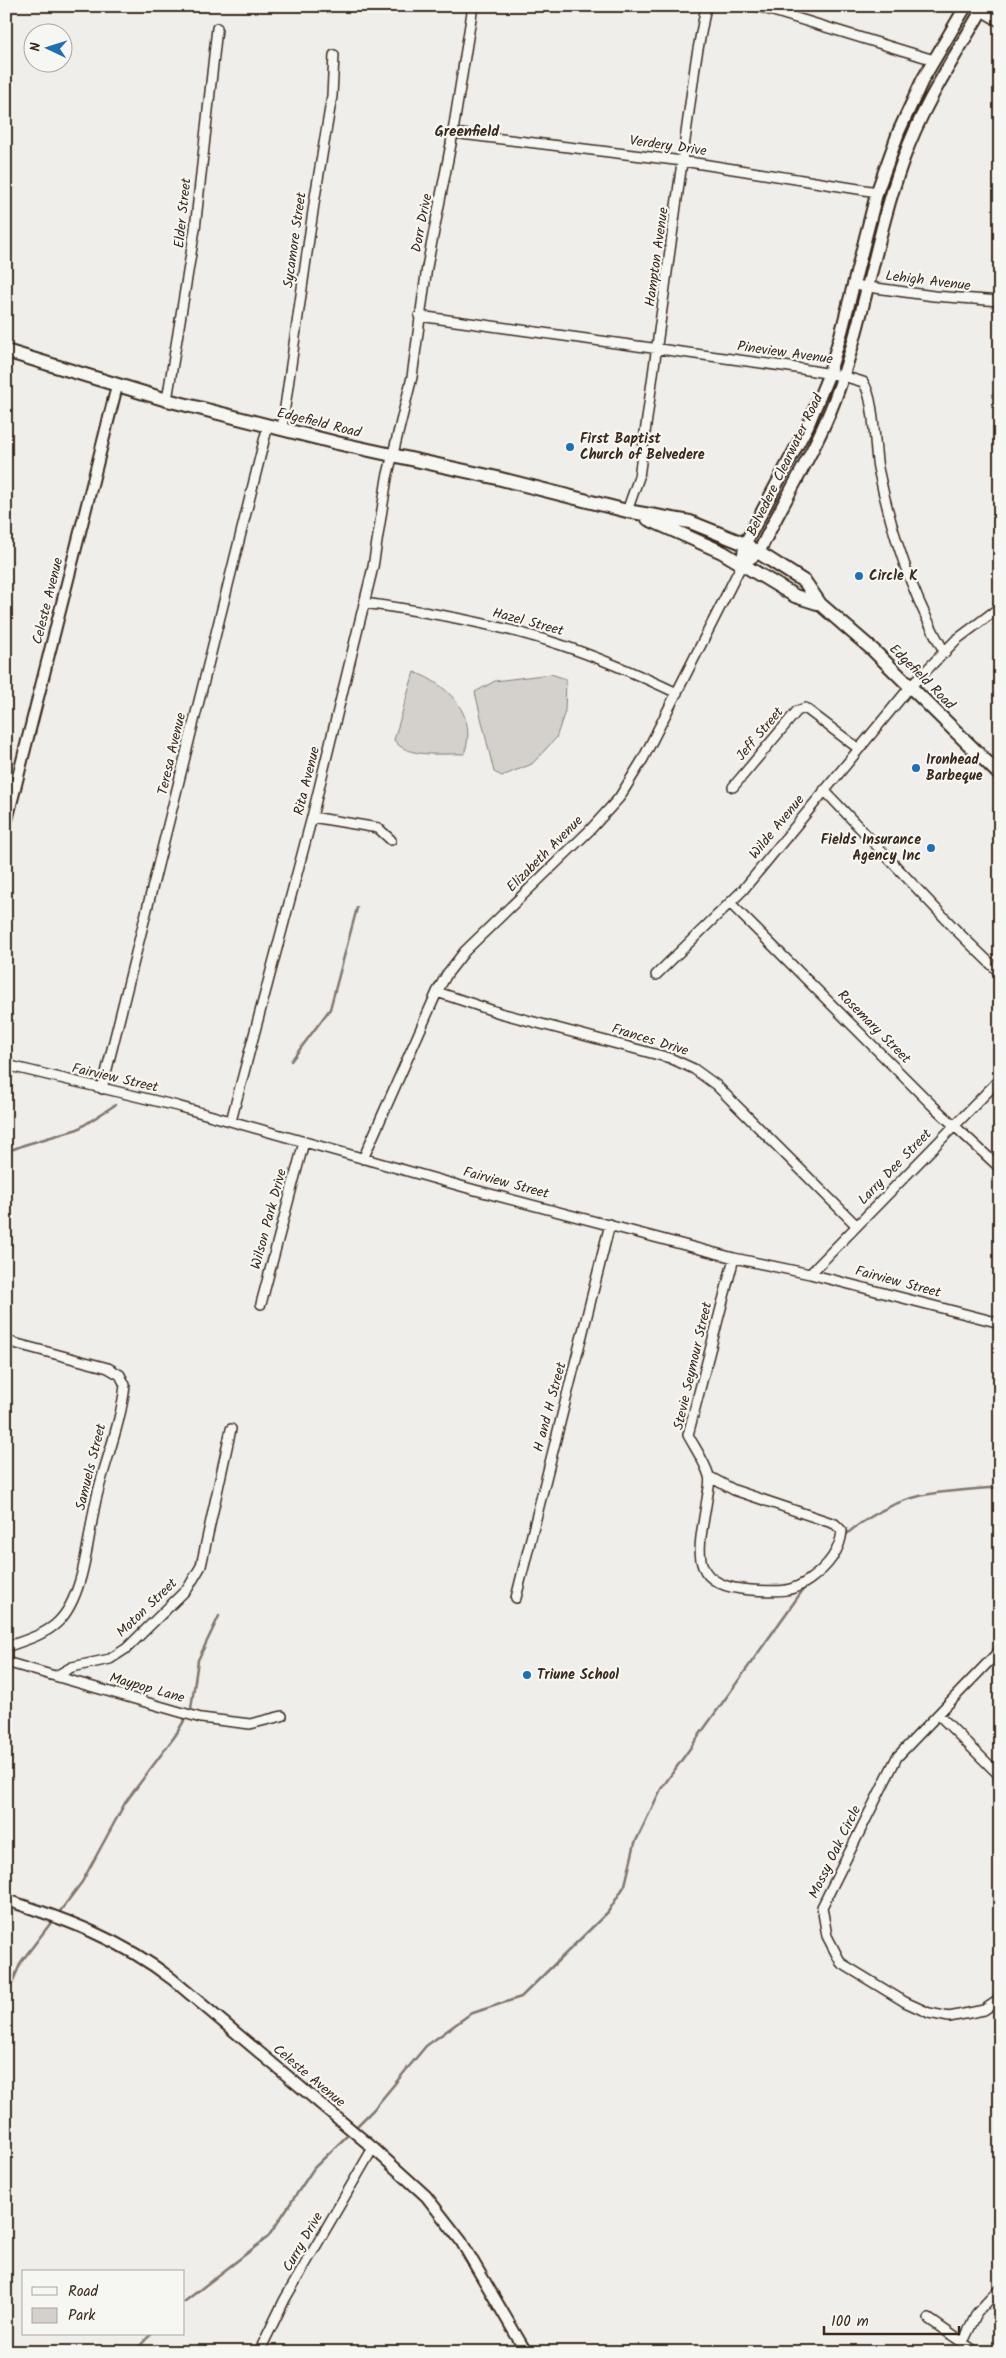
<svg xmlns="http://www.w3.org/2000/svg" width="1006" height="2358" font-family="Kalam,sans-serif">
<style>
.park{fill:#d4d1cc;stroke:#887e75}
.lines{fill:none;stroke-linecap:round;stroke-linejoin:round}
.stream{stroke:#81766d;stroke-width:2.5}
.minor-casing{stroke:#3b2a1e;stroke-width:12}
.tertiary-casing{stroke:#3b2a1e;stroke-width:14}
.secondary-casing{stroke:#3b2a1e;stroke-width:15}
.primary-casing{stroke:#3b2a1e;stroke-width:16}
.minor{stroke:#f6f6f2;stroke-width:9}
.tertiary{stroke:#f6f6f2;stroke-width:10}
.secondary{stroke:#f6f6f2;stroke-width:11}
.primary{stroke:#f6f6f2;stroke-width:12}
.poi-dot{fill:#1f6fb2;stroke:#f6f6f2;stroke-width:2}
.labels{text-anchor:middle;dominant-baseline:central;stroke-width:4.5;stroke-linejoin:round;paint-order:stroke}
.street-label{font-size:14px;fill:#3b2a1e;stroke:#f6f6f2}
.poi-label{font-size:14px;font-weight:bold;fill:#3b2a1e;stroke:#f6f6f2;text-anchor:start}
.neighbourhood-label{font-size:15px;font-weight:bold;fill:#3b2a1e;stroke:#f6f6f2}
</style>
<rect width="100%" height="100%" fill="#efeeea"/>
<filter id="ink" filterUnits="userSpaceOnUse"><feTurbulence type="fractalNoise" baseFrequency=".02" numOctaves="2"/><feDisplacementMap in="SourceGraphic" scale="10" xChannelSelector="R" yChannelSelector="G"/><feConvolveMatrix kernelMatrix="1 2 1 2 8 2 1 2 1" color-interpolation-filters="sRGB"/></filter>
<g filter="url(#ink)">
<path class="park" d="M 414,672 C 448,684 479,716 464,754 C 443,753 407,759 394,740 Z
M 551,674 L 566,679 L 565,711 L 556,738 L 532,764 L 502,776 L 494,772 L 475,692 L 495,681 Z"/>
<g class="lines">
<path class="stream" d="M 291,1061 L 330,1009 L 357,908
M 6,1152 L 24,1145 L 78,1129 L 115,1105
M 844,1537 C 851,1529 860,1524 869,1518 C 913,1489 949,1492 1000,1487
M 820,1566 L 829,1555
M 58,1914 L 82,1882 L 125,1803 L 175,1736 L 191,1709 L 198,1660 L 219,1616
M 6,1997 L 21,1962 L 53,1920
M 355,2128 L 373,2110 L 426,2046 L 470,2014 L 521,1997 L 608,1912 L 625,1885 L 635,1843 L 661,1789 L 805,1587
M 184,2302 L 268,2237 L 314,2168 L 351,2132
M 134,2352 L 151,2334"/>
<defs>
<path id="minor" d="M 757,6 L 934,60
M 973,6 L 1000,22
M 453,133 L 683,161 L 877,192
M 854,285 L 934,296 L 1000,301
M 419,316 L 790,367 L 843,376 L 863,382 C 875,398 874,447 878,468 C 891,531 912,596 945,653
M 167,400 L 195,229 L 217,28
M 282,428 L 315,197 L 332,96 L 334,55
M 627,511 L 639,477 L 696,60 L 706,6
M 364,603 C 431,612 498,624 561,645 C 601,658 639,675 677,693
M 733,787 L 797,711 L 805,708 L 859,749
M 824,790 L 958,932 L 1000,973
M 312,817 L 378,828 L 391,840
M 730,903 L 933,1106 L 1000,1168
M 656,975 L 743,890 L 910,687 L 956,640 L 1000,607
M 437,992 L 500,1013 L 670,1058 L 694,1069 L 716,1085 L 857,1226
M 6,1065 L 177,1106 L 475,1190 L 734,1258 L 810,1274 L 1000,1323
M 102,1089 L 268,425
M 231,1121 L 312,817 L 373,567 L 387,478 L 412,377 L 427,267 L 451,144 L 473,6
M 363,1159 L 437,992 L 447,974 L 465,951 L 590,830 L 619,798 L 643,759 L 742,564
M 810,1274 L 1000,1079
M 261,1304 L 304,1142
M 6,1341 L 108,1368 L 120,1375 L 125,1385 C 121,1424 105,1461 96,1500 C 88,1534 85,1596 58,1622 C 45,1635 23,1641 6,1647
M 710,1477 L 734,1490 L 835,1524 L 842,1531 C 840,1553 826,1568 809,1580 C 789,1594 775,1591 751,1590 C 684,1586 700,1547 707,1499 C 708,1492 711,1482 709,1476 C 705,1462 695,1448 688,1435 L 734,1258
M 516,1598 L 610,1224
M 1000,1650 L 897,1757 L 822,1907 L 827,1936 L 841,1963 L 905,2002 L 929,2013 L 949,2017 L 984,2010 L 1000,1999
M 6,1662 L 201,1718 L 250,1724 L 282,1716
M 56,1676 L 72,1667 L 110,1659 L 127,1648 L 188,1588 L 201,1566 L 231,1429
M 939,1715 L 1000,1776
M 929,2319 L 976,2352
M 963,2342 L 977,2313 L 1000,2288
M 259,2352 L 285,2299 L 373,2148"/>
<path id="tertiary" d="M 6,824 L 117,386
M 6,1900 C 66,1919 122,1940 172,1979 L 373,2148 L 426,2196 L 461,2241 L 526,2352"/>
<path id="secondary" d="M 742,564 L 759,552 C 783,501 815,452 835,399 C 864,321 875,238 903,160 C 923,104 955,57 984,6
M 742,564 L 745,544 L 808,425 L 829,374 L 842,330 L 877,192 L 899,131 L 923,79 L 966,6"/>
<path id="primary" d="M 6,351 L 167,400 L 337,443 L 493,477 L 627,511 L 690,522 L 745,544 L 805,582 L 820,604 L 873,650 L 1000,775
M 648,519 L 722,552 L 795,596 L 820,604"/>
</defs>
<use href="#minor" class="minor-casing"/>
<use href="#tertiary" class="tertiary-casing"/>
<use href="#secondary" class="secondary-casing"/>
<use href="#primary" class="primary-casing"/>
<use href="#minor" class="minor"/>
<use href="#tertiary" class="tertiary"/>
<use href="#secondary" class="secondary"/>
<use href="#primary" class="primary"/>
</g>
</g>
<g class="poi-dot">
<circle cx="570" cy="447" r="5"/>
<circle cx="859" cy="576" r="5"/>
<circle cx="916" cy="768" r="5"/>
<circle cx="931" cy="848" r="5"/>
<circle cx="527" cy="1675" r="5"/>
</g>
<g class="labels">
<g class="street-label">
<text transform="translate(668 146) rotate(8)">Verdery Drive</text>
<text transform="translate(183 213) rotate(-84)">Elder Street</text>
<text transform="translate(422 223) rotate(-79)">Dorr Drive</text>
<text transform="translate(295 240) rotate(-82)">Sycamore Street</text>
<text transform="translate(657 257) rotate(-82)">Hampton Avenue</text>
<text transform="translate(928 281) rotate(7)">Lehigh Avenue</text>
<text transform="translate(785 353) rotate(8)">Pineview Avenue</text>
<text transform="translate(319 423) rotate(14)">Edgefield Road</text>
<text transform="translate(785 465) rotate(-64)">Belvedere Clearwater Road</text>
<text transform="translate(48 601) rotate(-76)">Celeste Avenue</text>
<text transform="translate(528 622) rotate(15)">Hazel Street</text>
<text transform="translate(922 677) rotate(45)">Edgefield Road</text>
<text transform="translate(760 734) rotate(-50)">Jeff Street</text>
<text transform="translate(172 754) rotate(-77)">Teresa Avenue</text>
<text transform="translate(307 781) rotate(-76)">Rita Avenue</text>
<text transform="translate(777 827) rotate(-51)">Wilde Avenue</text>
<text transform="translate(545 854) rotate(-45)">Elizabeth Avenue</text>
<text transform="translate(874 1027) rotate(45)">Rosemary Street</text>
<text transform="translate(650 1040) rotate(17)">Frances Drive</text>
<text transform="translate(115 1078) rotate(13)">Fairview Street</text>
<text transform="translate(895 1167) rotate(-46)">Larry Dee Street</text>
<text transform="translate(506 1183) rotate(15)">Fairview Street</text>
<text transform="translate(269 1219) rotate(-75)">Wilson Park Drive</text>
<text transform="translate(898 1282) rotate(15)">Fairview Street</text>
<text transform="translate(693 1366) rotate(-77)">Stevie Seymour Street</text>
<text transform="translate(550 1407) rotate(-75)">H and H Street</text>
<text transform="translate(91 1467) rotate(-76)">Samuels Street</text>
<text transform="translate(147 1608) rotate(-44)">Moton Street</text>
<text transform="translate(147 1688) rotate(16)">Maypop Lane</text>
<text transform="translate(835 1852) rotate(-64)">Mossy Oak Circle</text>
<text transform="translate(309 2076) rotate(40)">Celeste Avenue</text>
<text transform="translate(303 2242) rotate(-60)">Curry Drive</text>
</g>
<g class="poi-label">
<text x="580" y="439">First Baptist<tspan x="580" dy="16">Church of Belvedere</tspan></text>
<text x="869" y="576">Circle K</text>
<text x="926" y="760">Ironhead<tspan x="926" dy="16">Barbeque</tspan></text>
<text x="921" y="840" text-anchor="end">Fields Insurance<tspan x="921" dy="16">Agency Inc</tspan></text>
<text x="537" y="1675">Triune School</text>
</g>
<g class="neighbourhood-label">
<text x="467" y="132">Greenfield</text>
</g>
</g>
<rect width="1006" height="2358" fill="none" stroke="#f6f6f2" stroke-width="25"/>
<rect x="12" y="12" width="981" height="2333" fill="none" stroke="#3b2a1e" stroke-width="2" filter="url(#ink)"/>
<rect x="22" y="2270" width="162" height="65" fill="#f6f6f2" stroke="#aba49d"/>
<rect x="32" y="2287" width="25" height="8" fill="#f6f6f2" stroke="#aba49d"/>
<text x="68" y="2296" font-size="15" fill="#3b2a1e">Road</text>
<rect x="32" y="2308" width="25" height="15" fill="#d4d1cc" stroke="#aba49d"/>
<text x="68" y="2320" font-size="15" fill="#3b2a1e">Park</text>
<g transform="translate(48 48) rotate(274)"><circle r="24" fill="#f6f6f2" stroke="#aba49d"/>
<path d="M0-4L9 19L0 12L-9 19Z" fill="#1f6fb2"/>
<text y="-8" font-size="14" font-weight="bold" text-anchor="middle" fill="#3b2a1e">N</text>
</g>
<path d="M824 2326v8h135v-8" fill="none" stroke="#3b2a1e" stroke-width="2.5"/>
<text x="831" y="2326" font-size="15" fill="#3b2a1e" stroke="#f6f6f2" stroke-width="4" paint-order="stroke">100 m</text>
</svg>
